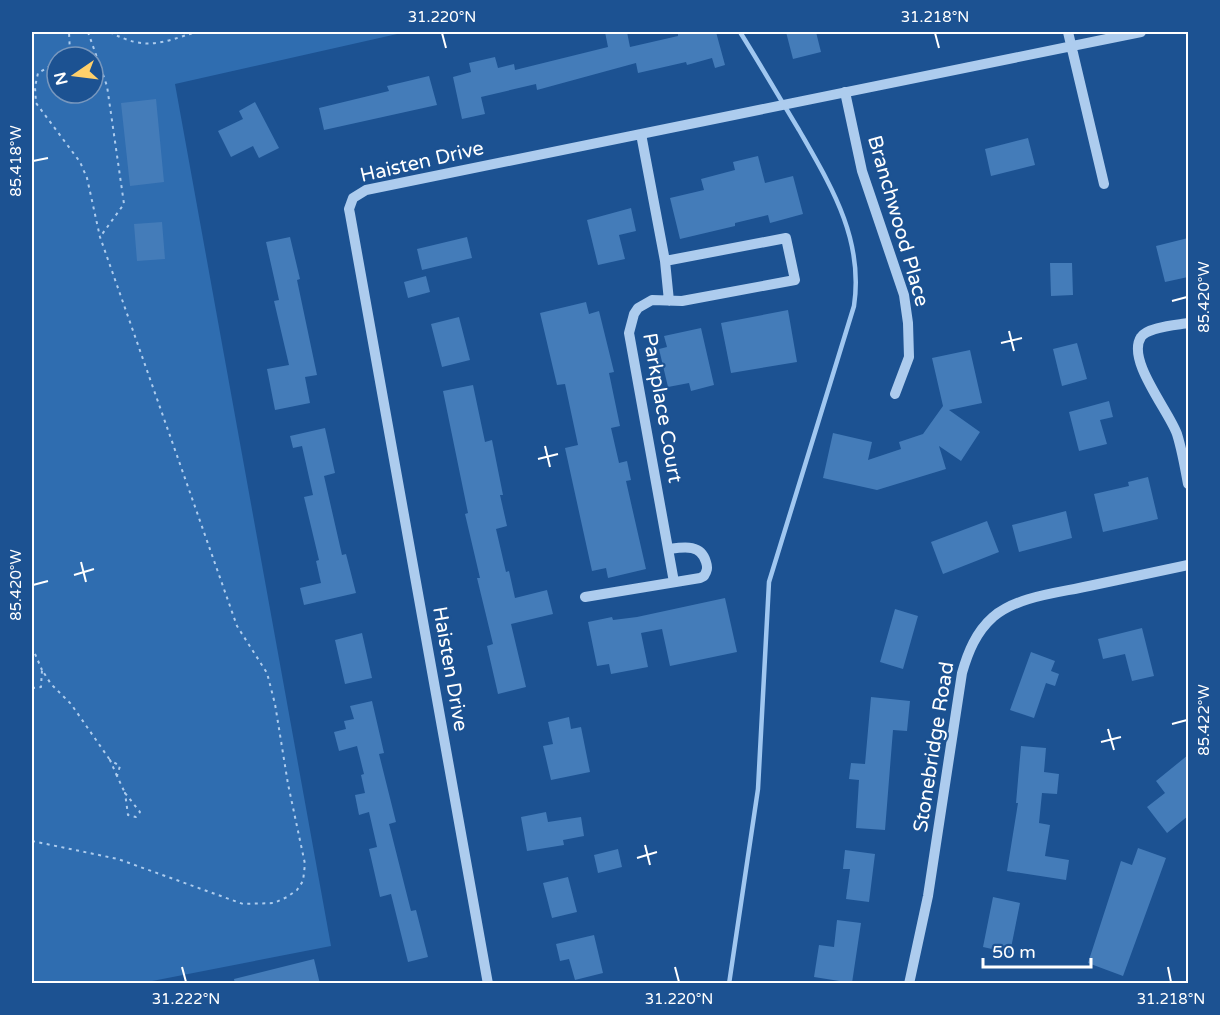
<svg xmlns="http://www.w3.org/2000/svg" width="1220" height="1015" font-family="'Varela Round',sans-serif">
<style>
.green{fill:#2f6db0;fill-rule:evenodd}
.lines{fill:none;stroke-linecap:round;stroke-linejoin:round}
.stream{stroke:#a0c7f0;stroke-width:4.5}
.building{fill:#447cb9}
.path{stroke:#adccee;stroke-width:2;stroke-dasharray:3 4.5;stroke-linecap:butt}
.minor{stroke:#adccee;stroke-width:10}
.ticks{fill:none;stroke:#fff;stroke-width:2}
.labels{text-anchor:middle;dominant-baseline:central;stroke-width:4.5;stroke-linejoin:round;paint-order:stroke}
.street-label{font-size:20px;fill:#fff;stroke:#1c5292}
.neatline{fill:none;stroke:#fff;stroke-width:2}
.ticks-label{font-size:15px;text-anchor:middle;fill:#fff}
</style>
<rect width="100%" height="100%" fill="#1c5292"/>
<path class="green" d="M 32,32 L 406,32 L 175,84 L 331,946 L 142,983 L 32,983 ZM 57,57 L 93,57 L 93,93 L 57,93 Z"/>
<g class="lines">
<path class="stream" d="M 729,984 L 758,789 L 769,582 L 854,306 C 864,239 831,186 799,130 C 779,97 760,64 740,32"/>
</g>
<path class="building" d="M 605,32 L 627,32 L 630,47 L 678,36 L 678,34 L 688,32 L 716,32 L 725,65 L 715,68 L 712,58 L 687,65 L 686,62 L 638,73 L 636,63 L 537,90 L 536,84 L 481,97 L 485,114 L 462,119 L 453,77 L 471,72 L 469,63 L 495,57 L 498,68 L 514,64 L 515,70 L 608,47 Z
M 786,32 L 816,32 L 821,52 L 793,59 Z
M 429,76 L 437,105 L 324,130 L 319,108 L 389,91 L 387,86 Z
M 156,99 L 164,182 L 130,186 L 121,103 Z
M 255,102 L 279,148 L 259,158 L 253,146 L 231,157 L 218,131 L 243,119 L 239,111 Z
M 1028,138 L 1035,165 L 991,176 L 985,149 Z
M 758,156 L 765,183 L 793,176 L 803,214 L 770,223 L 768,215 L 735,223 L 735,226 L 680,239 L 670,198 L 704,190 L 701,179 L 735,170 L 733,162 Z
M 631,208 L 636,231 L 619,235 L 625,259 L 598,265 L 587,220 Z
M 162,222 L 165,259 L 137,261 L 134,224 Z
M 290,237 L 300,279 L 297,280 L 317,375 L 305,377 L 310,403 L 275,410 L 267,369 L 289,365 L 274,301 L 279,300 L 266,242 Z
M 467,237 L 472,258 L 422,270 L 417,249 Z
M 1188,238 L 1188,277 L 1165,282 L 1156,246 Z
M 1050,263 L 1072,263 L 1073,295 L 1051,296 Z
M 426,276 L 430,292 L 408,298 L 404,282 Z
M 586,302 L 589,314 L 599,311 L 614,372 L 609,373 L 620,426 L 611,428 L 619,463 L 627,461 L 631,480 L 626,481 L 646,569 L 608,578 L 606,568 L 592,571 L 565,448 L 578,445 L 565,384 L 557,385 L 540,313 Z
M 788,310 L 797,362 L 731,373 L 721,323 Z
M 459,317 L 470,360 L 442,367 L 431,324 Z
M 701,328 L 714,385 L 691,391 L 689,383 L 668,387 L 659,349 L 667,347 L 664,336 Z
M 1077,343 L 1087,379 L 1062,386 L 1053,349 Z
M 970,350 L 982,403 L 949,410 L 980,432 L 961,461 L 939,446 L 946,469 L 877,490 L 823,478 L 833,433 L 872,442 L 868,460 L 901,449 L 899,442 L 923,434 L 943,406 L 932,358 Z
M 473,385 L 485,442 L 492,440 L 503,495 L 500,495 L 507,526 L 496,529 L 506,572 L 509,571 L 515,598 L 547,590 L 553,614 L 511,624 L 526,687 L 498,694 L 487,646 L 493,644 L 477,578 L 480,578 L 465,514 L 468,513 L 443,391 Z
M 1109,401 L 1113,417 L 1100,420 L 1107,444 L 1079,451 L 1069,412 Z
M 325,428 L 335,473 L 324,476 L 342,555 L 346,554 L 356,593 L 304,605 L 300,588 L 321,583 L 316,561 L 319,560 L 304,497 L 313,495 L 302,446 L 293,448 L 290,436 Z
M 1148,477 L 1158,519 L 1103,532 L 1094,494 L 1129,486 L 1128,482 Z
M 1066,511 L 1072,538 L 1019,552 L 1012,525 Z
M 987,521 L 999,552 L 943,574 L 931,542 Z
M 725,598 L 737,652 L 670,666 L 662,629 L 641,633 L 648,667 L 611,674 L 609,664 L 597,666 L 588,622 L 612,617 L 613,620 L 637,617 Z
M 895,609 L 918,616 L 903,669 L 880,662 Z
M 1142,628 L 1154,676 L 1132,681 L 1125,654 L 1103,659 L 1098,639 Z
M 362,633 L 372,678 L 345,684 L 335,640 Z
M 1031,652 L 1055,661 L 1051,671 L 1059,674 L 1055,686 L 1046,683 L 1034,718 L 1010,710 Z
M 871,697 L 910,701 L 907,731 L 893,730 L 885,830 L 856,828 L 859,780 L 849,779 L 851,763 L 865,764 Z
M 372,701 L 384,753 L 379,754 L 396,822 L 389,824 L 411,911 L 416,910 L 428,957 L 408,962 L 391,894 L 380,897 L 369,849 L 377,847 L 369,812 L 359,815 L 355,795 L 365,793 L 361,775 L 364,774 L 357,746 L 339,751 L 334,732 L 346,729 L 344,721 L 354,719 L 350,706 Z
M 569,717 L 571,729 L 581,727 L 590,772 L 551,780 L 543,746 L 553,744 L 548,722 Z
M 1021,746 L 1046,748 L 1044,772 L 1059,774 L 1057,794 L 1042,793 L 1039,823 L 1050,825 L 1045,856 L 1069,860 L 1066,880 L 1007,871 L 1018,803 L 1016,803 Z
M 1188,755 L 1188,816 L 1167,833 L 1147,807 L 1165,793 L 1156,781 Z
M 546,812 L 548,822 L 581,817 L 584,836 L 563,840 L 564,845 L 527,851 L 521,817 Z
M 1138,848 L 1166,858 L 1123,976 L 1088,963 L 1121,861 L 1132,865 Z
M 618,849 L 622,867 L 598,873 L 594,855 Z
M 845,850 L 875,854 L 869,902 L 846,899 L 850,869 L 843,869 Z
M 568,877 L 577,912 L 552,918 L 543,883 Z
M 993,897 L 1020,903 L 1010,953 L 983,947 Z
M 837,920 L 861,923 L 852,983 L 814,977 L 819,945 L 834,947 Z
M 594,935 L 603,973 L 575,980 L 569,959 L 560,961 L 556,944 Z
M 314,959 L 320,984 L 235,984 L 234,979 Z"/>
<g class="lines">
<path class="path" d="M 88,32 L 107,86 L 124,204 L 100,237
M 110,32 C 145,51 161,43 196,32
M 65,57 L 70,53 L 69,32
M 32,647 L 42,670
M 32,688 L 41,687 L 42,670 L 51,684 L 71,704 L 110,760
M 117,776 L 110,760 L 120,766 L 117,776 L 125,793
M 125,793 L 140,812 L 136,817 L 128,815 Z
M 32,841 L 118,859 L 243,904 L 274,903 L 287,897 L 297,890 L 303,881 L 305,864 L 288,784 L 275,704 L 267,673 L 237,626 L 100,237 L 87,178 L 80,162 L 36,103 L 35,87 L 38,73 L 57,62"/>
<path class="minor" d="M 1068,32 L 1104,184
M 845,92 L 862,171 L 904,295 L 908,323 L 909,357 L 895,394
M 641,134 L 665,261 L 669,301
M 665,261 L 786,238 L 795,280 L 682,301 L 652,300 L 638,308 L 634,314 L 629,333 L 674,582
M 1188,323 C 1177,325 1147,327 1141,337 C 1126,360 1169,411 1177,434 C 1182,450 1185,467 1188,484
M 585,597 L 700,578 L 704,576 C 707,571 708,568 706,562 C 701,544 684,547 669,549
M 488,984 L 350,214 L 349,209 L 353,198 L 366,190 L 1141,32
M 909,984 L 928,896 L 962,673 C 968,652 976,632 993,617 C 1018,596 1058,593 1089,586 C 1122,579 1155,572 1188,565"/>
</g>
<path class="ticks" d="M 442,33 L 446,48M 935,33 L 939,48M 33,161 L 48,158M 1172,301 L 1187,297M 1009,331 L 1014,351M 1001,343 L 1022,338M 545,446 L 550,467M 538,459 L 558,454M 81,562 L 86,582M 74,575 L 94,569M 33,585 L 48,581M 1172,724 L 1187,720M 1108,729 L 1114,750M 1101,742 L 1121,737M 645,845 L 650,865M 637,858 L 657,852M 182,967 L 186,982M 675,967 L 679,982M 1168,967 L 1171,982"/>
<g class="labels">
<g class="street-label">
<text transform="translate(422 162) rotate(-13)">Haisten Drive</text>
<text transform="translate(898 221) rotate(74)">Branchwood Place</text>
<text transform="translate(662 408) rotate(80)">Parkplace Court</text>
<text transform="translate(450 669) rotate(80)">Haisten Drive</text>
<text transform="translate(934 747) rotate(-81)">Stonebridge Road</text>
</g>
</g>
<rect width="1220" height="1015" fill="none" stroke="#1c5292" stroke-width="66"/>
<g transform="translate(75 75) rotate(256)"><circle r="28" fill="#1c5292" stroke="#7797be" stroke-width="1.5"/>
<path d="M0-4.5L10 22L0 15L-10 22Z" fill="#ffd06b"/>
<text y="-9" font-size="16" font-weight="bold" text-anchor="middle" fill="#ffffff">N</text>
</g>
<path d="M983 958v9h108v-9" fill="none" stroke="#ffffff" stroke-width="3"/>
<text x="992" y="958" font-size="18" fill="#ffffff" stroke="#1c5292" stroke-width="4.5" paint-order="stroke">50 m</text>
<rect x="33" y="33" width="1154" height="949" class="neatline"/>
<g class="ticks-label">
<text x="442" y="22">31.220°N</text>
<text x="935" y="22">31.218°N</text>
<text transform="translate(16 161) rotate(-90)" y="5">85.418°W</text>
<text transform="translate(1204 297) rotate(-90)" y="5">85.420°W</text>
<text transform="translate(16 585) rotate(-90)" y="5">85.420°W</text>
<text transform="translate(1204 720) rotate(-90)" y="5">85.422°W</text>
<text x="186" y="1004">31.222°N</text>
<text x="679" y="1004">31.220°N</text>
<text x="1171" y="1004">31.218°N</text>
</g>
</svg>
